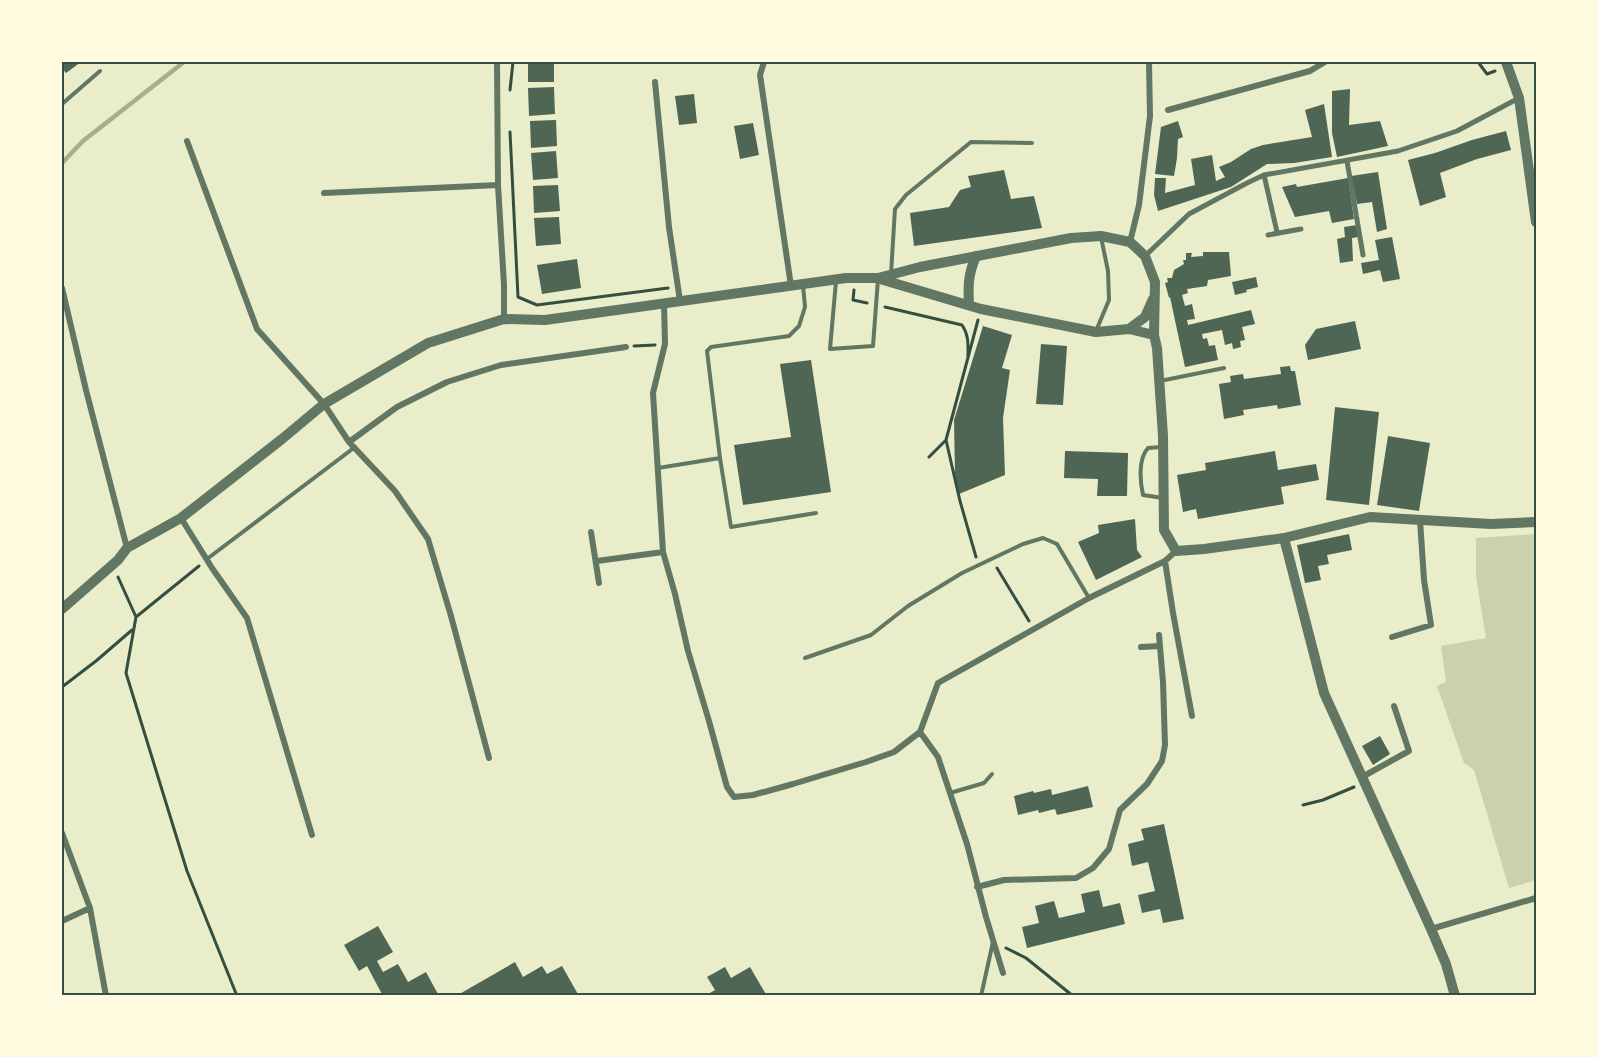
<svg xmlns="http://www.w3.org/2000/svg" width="1598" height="1057" font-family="'Crimson Pro',serif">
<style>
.green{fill:#cad2ad}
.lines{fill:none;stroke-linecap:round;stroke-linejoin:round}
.stream{stroke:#a3b18a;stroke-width:4.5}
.building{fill:#4f6655}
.path{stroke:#344e41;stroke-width:3}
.service{stroke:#617663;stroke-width:4}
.pedestrian{stroke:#617663;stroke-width:5}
.minor{stroke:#617663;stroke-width:6}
.tertiary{stroke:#617663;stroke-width:10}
.neatline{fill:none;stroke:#344e41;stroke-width:2}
</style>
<rect width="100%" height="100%" fill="#e9edc9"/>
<path class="green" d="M 1536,534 L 1536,880 L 1509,888 L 1474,770 L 1464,763 L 1437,686 L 1446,682 L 1441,646 L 1486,638 L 1476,577 L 1476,538 Z"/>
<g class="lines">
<path class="stream" d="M 62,163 L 83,141 L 184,62"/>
</g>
<path class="building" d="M 62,62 L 81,62 L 66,73 L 62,68 Z
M 528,62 L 554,62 L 554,82 L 528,82 Z
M 554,87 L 555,114 L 529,116 L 528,88 Z
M 1350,89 L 1349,125 L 1380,121 L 1388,146 L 1337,157 L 1332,133 L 1332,91 Z
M 694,94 L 697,123 L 679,125 L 675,96 Z
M 1324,104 L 1332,157 L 1294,163 L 1267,164 L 1231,187 L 1158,211 L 1154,195 L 1155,178 L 1166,178 L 1165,193 L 1195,185 L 1191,159 L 1212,155 L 1216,181 L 1225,177 L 1219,167 L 1231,162 L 1251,149 L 1263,145 L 1312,137 L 1305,110 Z
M 556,120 L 557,146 L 531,148 L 530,121 Z
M 1178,121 L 1183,137 L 1178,139 L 1177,158 L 1174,176 L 1155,174 L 1161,127 Z
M 753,123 L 759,155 L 740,159 L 734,126 Z
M 1506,131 L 1511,150 L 1477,159 L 1440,173 L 1446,197 L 1420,206 L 1408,160 L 1435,153 L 1472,140 Z
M 556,151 L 558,178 L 533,180 L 531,153 Z
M 1004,170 L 1011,199 L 1034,196 L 1042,228 L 914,246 L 910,213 L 949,207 L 960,190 L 971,187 L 968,176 Z
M 1378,172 L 1387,229 L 1377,232 L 1372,202 L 1357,204 L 1351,176 Z
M 1348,178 L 1354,219 L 1332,223 L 1329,211 L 1295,217 L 1282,187 L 1296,184 L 1297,187 Z
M 558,185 L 560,211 L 534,213 L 533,186 Z
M 559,217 L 561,244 L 536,246 L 534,218 Z
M 1357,225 L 1358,237 L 1352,238 L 1353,261 L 1340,263 L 1337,239 L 1345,237 L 1344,227 Z
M 1392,237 L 1400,279 L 1383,282 L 1380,270 L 1363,274 L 1361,263 L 1379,260 L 1375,240 Z
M 1203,252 L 1229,252 L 1231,276 L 1208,280 L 1207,286 L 1187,289 L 1188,293 L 1182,295 L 1185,306 L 1192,304 L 1195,319 L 1187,320 L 1188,325 L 1251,310 L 1255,324 L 1242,327 L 1245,340 L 1240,341 L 1241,347 L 1233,349 L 1232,343 L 1225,345 L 1222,330 L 1202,334 L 1203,339 L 1207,338 L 1209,346 L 1215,345 L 1218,360 L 1185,367 L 1170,297 L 1169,298 L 1165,283 L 1168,282 L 1167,278 L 1172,278 L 1174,270 L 1184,264 L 1183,260 L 1186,260 L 1186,253 L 1192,253 L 1191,257 L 1203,256 Z
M 577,259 L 581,288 L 542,294 L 537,265 Z
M 1256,277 L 1258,287 L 1246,290 L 1247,292 L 1235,295 L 1232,282 Z
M 1355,321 L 1361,349 L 1308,360 L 1305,345 L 1316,329 Z
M 983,326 L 1012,335 L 1002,368 L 1010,370 L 1003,418 L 1005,475 L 959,494 L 955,474 L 954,420 Z
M 1041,344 L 1067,346 L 1063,405 L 1036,404 Z
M 811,360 L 831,492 L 743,505 L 734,445 L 791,437 L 780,364 Z
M 1290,366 L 1291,371 L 1295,371 L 1301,405 L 1278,409 L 1277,405 L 1243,410 L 1244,415 L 1224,419 L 1219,384 L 1231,382 L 1230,376 L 1243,374 L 1244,379 L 1281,374 L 1280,367 Z
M 1335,407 L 1379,412 L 1369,505 L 1326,500 Z
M 1388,436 L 1430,443 L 1419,511 L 1377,505 Z
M 1065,451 L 1128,453 L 1127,496 L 1097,496 L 1098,479 L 1064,478 Z
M 1275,451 L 1278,470 L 1316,464 L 1319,480 L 1281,487 L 1284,504 L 1198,519 L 1196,509 L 1183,512 L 1177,475 L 1206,470 L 1205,463 Z
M 1135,519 L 1137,550 L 1142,557 L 1096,580 L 1078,542 L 1099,533 L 1098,525 Z
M 1349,534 L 1352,550 L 1327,555 L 1329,564 L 1318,566 L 1321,580 L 1305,583 L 1297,545 Z
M 1380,736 L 1390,754 L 1373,765 L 1362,746 Z
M 1088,786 L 1093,807 L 1057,815 L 1055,809 L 1039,813 L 1038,810 L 1018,815 L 1014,796 L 1033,791 L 1034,793 L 1051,789 L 1052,795 Z
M 1164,824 L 1184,919 L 1163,923 L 1160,909 L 1142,913 L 1138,895 L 1155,891 L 1148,862 L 1132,866 L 1128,844 L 1144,840 L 1141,829 Z
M 1099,890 L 1103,907 L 1120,903 L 1125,924 L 1027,948 L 1022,927 L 1039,923 L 1035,906 L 1054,901 L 1059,918 L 1085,912 L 1081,894 Z
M 378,926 L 393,952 L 377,961 L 383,972 L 398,964 L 408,982 L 426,972 L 439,996 L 383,996 L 367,966 L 359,971 L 344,945 Z
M 515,962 L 523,977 L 542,966 L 547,974 L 562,966 L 579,996 L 456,996 Z
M 725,967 L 731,978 L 750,967 L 767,996 L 705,996 L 715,990 L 707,977 Z"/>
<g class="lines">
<path class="path" d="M 1478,62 L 1487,74 L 1495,71
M 510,90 L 513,62
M 510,132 L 518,297 L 537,305 L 668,288
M 854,290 L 853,300 L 867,303
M 885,307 L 962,325 C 969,335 968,345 968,357
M 634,346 L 655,345
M 946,440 L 960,501 L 976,557
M 929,457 L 946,440 L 978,320
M 199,566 L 136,617 L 126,673 L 187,871 L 237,996
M 997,568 L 1029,621
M 118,577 L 136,617
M 62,687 L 96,661 L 132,630
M 1303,805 L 1323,800 L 1354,787
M 1006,948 L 1026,958 L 1073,996"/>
<path class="service" d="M 62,104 L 100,71
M 891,274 L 895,209 L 906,195 L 971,142 L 1032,143
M 836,281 L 830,349 L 873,346 L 878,279
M 1096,331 L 1109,300 L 1108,271 L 1101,237
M 1160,381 L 1224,368
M 1161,447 L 1148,448 C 1138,459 1140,481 1143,495 L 1163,498
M 720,458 L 731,527 L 816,513
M 658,468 L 720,458 L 707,351 L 711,347 L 789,336 L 799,326 L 805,307 L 803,285
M 207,559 L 355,447
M 805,658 L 871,635 L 908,606 L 962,573 L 1023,544 L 1043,538 L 1057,544 L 1089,598
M 950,793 L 984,783 L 992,774
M 981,996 L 993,942"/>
<path class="pedestrian" d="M 1347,161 L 1363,255
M 1264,175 L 1277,232
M 1268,235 L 1301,229
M 1145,256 L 1189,214 L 1247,183 L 1264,175 L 1398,151 L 1457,131 L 1519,98"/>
<path class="minor" d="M 497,62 L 498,185 L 504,285 L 504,319
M 764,62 L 760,75 L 791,286
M 655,82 L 669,227 L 680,301
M 1168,110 L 1310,71 L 1325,62
M 187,141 L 257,329 L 324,404 L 349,442 L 395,491 L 428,539 L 451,616 L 489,758
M 324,193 L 498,185
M 1130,242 L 1139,205 L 1150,116 L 1149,62
M 62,288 L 86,390 L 127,548
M 664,303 L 665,344 L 653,393 L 663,552 L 675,594 L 688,651 L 709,721 L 727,787 L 734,797 L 753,795 L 793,784 L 866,762 L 894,752 L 920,732 L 938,683 L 1089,598 L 1165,561 L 1176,551
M 349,442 L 397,407 L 447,382 L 501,365 L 626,347
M 181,518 L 212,568 L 247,618 L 312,835
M 591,532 L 599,583
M 597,561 L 663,552
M 1165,561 L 1173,613 L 1192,716
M 1392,637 L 1431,625 L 1424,580 L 1420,520
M 1141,647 L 1160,646
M 920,732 L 938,757 L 967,844 L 986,917 L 1003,973
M 1362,777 L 1409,751 L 1394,706
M 62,833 L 90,908 L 106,996
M 977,887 L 1004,880 L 1076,878 L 1093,868 L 1109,849 L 1120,810 L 1147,784 L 1162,761 L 1165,745 L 1163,682 L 1159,635
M 62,921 L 90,908
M 1431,929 L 1536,898"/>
<path class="tertiary" d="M 1506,62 L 1519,98 L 1536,222
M 880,279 L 981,309 L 1096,332 L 1129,329 L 1145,317 L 1153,299
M 969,305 C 968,285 968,275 976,256
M 1129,329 L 1154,335
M 1284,538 L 1324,693 L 1431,929 L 1446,964 L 1455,996
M 62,609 L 118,560 L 127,548 L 181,518 L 282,439 L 324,404 L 428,343 L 504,319 L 545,320 L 846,278 L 878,278 L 920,267 L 1071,238 L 1101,236 L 1130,242 L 1145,256 L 1155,282 L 1154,335 L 1157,348 L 1163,436 L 1164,530 L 1176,551 L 1204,549 L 1284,538 L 1370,517 L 1491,524 L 1536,522"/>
</g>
<rect width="1598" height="1057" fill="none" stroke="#fefae0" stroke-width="126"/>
<rect x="63" y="63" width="1472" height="931" class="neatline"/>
</svg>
